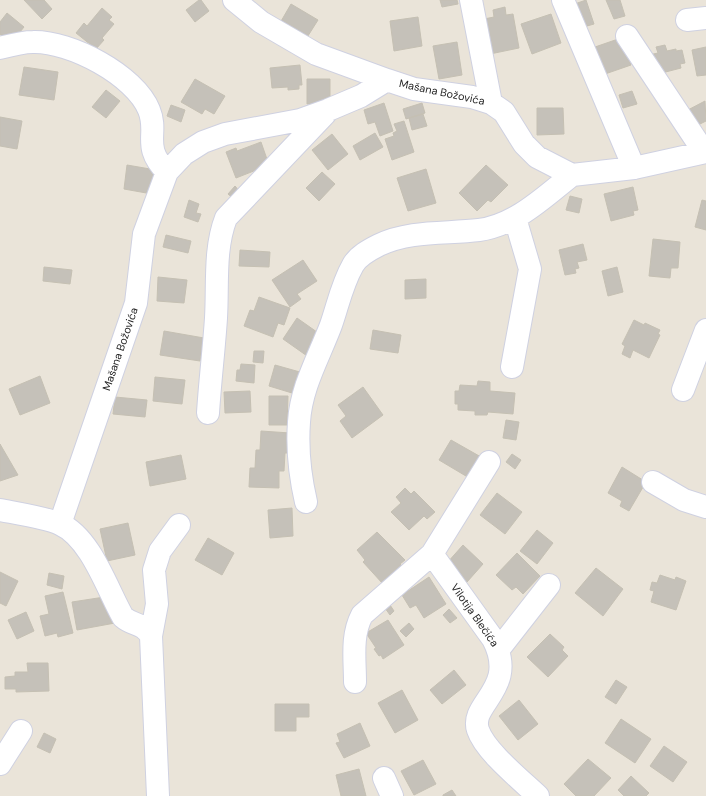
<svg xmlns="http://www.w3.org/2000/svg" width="706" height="796" font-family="'DM Sans',sans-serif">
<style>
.building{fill:#c5c1b9;stroke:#c5c0b3}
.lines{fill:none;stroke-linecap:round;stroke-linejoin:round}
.minor-casing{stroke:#cfd1e1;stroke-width:24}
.minor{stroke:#fff;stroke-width:22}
.labels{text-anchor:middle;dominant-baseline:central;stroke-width:4;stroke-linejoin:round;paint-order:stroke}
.street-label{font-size:11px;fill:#282828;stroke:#fff}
</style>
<rect width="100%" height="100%" fill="#eae4d9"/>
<path class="building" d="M 24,0 L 44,0 L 52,9 L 42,19 Z
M 199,0 L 201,0 L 209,11 L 195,22 L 186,10 Z
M 440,0 L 457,0 L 458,4 L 442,7 Z
M 586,0 L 594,24 L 580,28 L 572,5 Z
M 606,0 L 620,0 L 625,16 L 614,19 Z
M 291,4 L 318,20 L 306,39 L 280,23 Z
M 505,7 L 506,15 L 513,14 L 519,48 L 490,54 L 484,19 L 494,17 L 493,10 Z
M 102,8 L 112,17 L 109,20 L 114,24 L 102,38 L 104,40 L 96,49 L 76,33 L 84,23 L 87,26 Z
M 7,13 L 24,27 L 11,43 L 0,34 L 0,22 Z
M 551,14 L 561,43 L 532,54 L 521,24 Z
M 418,17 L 422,46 L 394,51 L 390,21 Z
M 621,38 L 631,65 L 605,74 L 595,47 Z
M 457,42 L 462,75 L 439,79 L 433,46 Z
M 665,45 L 667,51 L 676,49 L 676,51 L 682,50 L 685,63 L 680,64 L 681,68 L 654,75 L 649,55 L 658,53 L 656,47 Z
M 706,47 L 706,75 L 697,76 L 692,50 Z
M 300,65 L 302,85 L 299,85 L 299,89 L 288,90 L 288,87 L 272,88 L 270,68 Z
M 24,67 L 58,72 L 54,100 L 19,95 Z
M 195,79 L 225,96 L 214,114 L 205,109 L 202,114 L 181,102 Z
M 307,79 L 330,79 L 330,103 L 307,104 Z
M 106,90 L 120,101 L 106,118 L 92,107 Z
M 632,91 L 637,104 L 623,108 L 619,95 Z
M 705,101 L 706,121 L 694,127 L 686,111 Z
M 384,103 L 393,131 L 380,136 L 375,122 L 368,124 L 364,110 Z
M 422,103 L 425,113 L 406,119 L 403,109 Z
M 171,105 L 185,110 L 181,122 L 167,116 Z
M 537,108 L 563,108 L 564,134 L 537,135 Z
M 423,114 L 427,126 L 412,130 L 409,118 Z
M 0,117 L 22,121 L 17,149 L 0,146 Z
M 404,121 L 414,152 L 392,160 L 385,139 L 394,136 L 393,133 L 397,131 L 394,124 Z
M 375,133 L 383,147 L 360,160 L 353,146 Z
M 332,134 L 348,154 L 328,170 L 312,150 Z
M 261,142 L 269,165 L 236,178 L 226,152 L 236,148 L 237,151 Z
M 127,165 L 156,170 L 152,194 L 124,189 Z
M 486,165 L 508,185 L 491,202 L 488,200 L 477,211 L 459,193 Z
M 426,169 L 436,203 L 408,211 L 397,178 Z
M 322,172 L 335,184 L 319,201 L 306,188 Z
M 235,186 L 240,192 L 234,199 L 228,194 Z
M 633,187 L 638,210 L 633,211 L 634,215 L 611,221 L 604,194 Z
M 570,196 L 582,199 L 579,213 L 566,210 Z
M 189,200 L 199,204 L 196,213 L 201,214 L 198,222 L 184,217 Z
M 702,200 L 706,201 L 706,230 L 695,227 Z
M 166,235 L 191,241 L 188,253 L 163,247 Z
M 653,239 L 680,242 L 678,268 L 671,268 L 670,278 L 649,276 Z
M 583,244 L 587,260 L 577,262 L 579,268 L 575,269 L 576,273 L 565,275 L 559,250 Z
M 240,250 L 270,252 L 269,267 L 239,266 Z
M 303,260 L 317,281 L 297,294 L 301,299 L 290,307 L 272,280 Z
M 44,267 L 72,270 L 70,284 L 43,281 Z
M 617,267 L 623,292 L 608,296 L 602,271 Z
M 158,277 L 187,280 L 184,303 L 157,301 Z
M 426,279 L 426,298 L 405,299 L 405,280 Z
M 259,297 L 290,308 L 284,325 L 278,323 L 273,337 L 244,326 L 250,310 L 254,311 Z
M 297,318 L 324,337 L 310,358 L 283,339 Z
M 634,320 L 644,325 L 645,323 L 660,330 L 658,334 L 660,335 L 649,358 L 633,350 L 630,358 L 622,354 L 625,346 L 622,344 Z
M 373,330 L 401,335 L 398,353 L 370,349 Z
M 164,331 L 204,338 L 200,361 L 160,355 Z
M 254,351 L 264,351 L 263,363 L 253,362 Z
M 241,364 L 255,365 L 254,383 L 236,381 L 237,370 L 240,370 Z
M 275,365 L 307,374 L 303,389 L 294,387 L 292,393 L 269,386 Z
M 40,376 L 50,403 L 20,415 L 9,389 Z
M 155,377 L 185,380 L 182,404 L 153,401 Z
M 478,381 L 490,382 L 490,391 L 515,393 L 513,414 L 488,412 L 487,415 L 475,415 L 475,411 L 458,410 L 458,404 L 455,404 L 455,391 L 459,391 L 460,385 L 477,386 Z
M 363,387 L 383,415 L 352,438 L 340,421 L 346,416 L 338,405 Z
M 250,391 L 251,412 L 225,413 L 224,392 Z
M 269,396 L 288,396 L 287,425 L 269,425 Z
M 115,397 L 147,400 L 145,417 L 113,414 Z
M 506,420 L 519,422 L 516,440 L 503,438 Z
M 261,431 L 290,433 L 289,453 L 285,453 L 284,471 L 279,471 L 279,488 L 249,487 L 250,468 L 255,468 L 256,450 L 260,450 Z
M 451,440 L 488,461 L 476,482 L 439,460 Z
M 0,444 L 18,475 L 0,481 Z
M 512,454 L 521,460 L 515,469 L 506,462 Z
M 181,455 L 186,479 L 150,486 L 146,462 Z
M 622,467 L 646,482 L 629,511 L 620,506 L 622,501 L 608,493 Z
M 405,488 L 411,494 L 414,491 L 435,512 L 427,519 L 424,516 L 409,530 L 391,512 L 401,503 L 396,497 Z
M 497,493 L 522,512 L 505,534 L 480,515 Z
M 292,508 L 293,536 L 270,538 L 268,510 Z
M 128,523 L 135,555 L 107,561 L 100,529 Z
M 537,530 L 553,543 L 537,564 L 520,551 Z
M 377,532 L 405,560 L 400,564 L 402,566 L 383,584 L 363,562 L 365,560 L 357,550 Z
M 208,538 L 234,553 L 222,575 L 195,560 Z
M 463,545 L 483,564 L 467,582 L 447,563 Z
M 517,553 L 540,576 L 523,594 L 516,587 L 512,590 L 496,575 Z
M 596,568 L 623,589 L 603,616 L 575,593 Z
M 0,572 L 18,581 L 6,606 L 0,603 Z
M 49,573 L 64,576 L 62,589 L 47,585 Z
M 660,575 L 675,580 L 676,577 L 686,581 L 676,610 L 651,602 L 654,591 L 650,590 L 652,582 L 657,583 Z
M 429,577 L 446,604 L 424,618 L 416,605 L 410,608 L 402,595 Z
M 63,592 L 73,633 L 58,637 L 57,633 L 45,636 L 40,616 L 49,614 L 45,596 Z
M 111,596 L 115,623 L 77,630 L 72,602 Z
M 390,605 L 394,611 L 390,615 L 385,608 Z
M 449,609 L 457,618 L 450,623 L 443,615 Z
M 26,612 L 34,631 L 17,639 L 8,620 Z
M 388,620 L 404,645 L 383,659 L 381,655 L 379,656 L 374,649 L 376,648 L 366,633 Z
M 409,623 L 414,629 L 406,637 L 400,631 Z
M 550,634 L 564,647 L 562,650 L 568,656 L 548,677 L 527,657 Z
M 27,663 L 48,663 L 49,691 L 16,692 L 16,689 L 5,689 L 5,677 L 15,676 L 15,672 L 28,672 Z
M 454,670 L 466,685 L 442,704 L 430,690 Z
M 616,680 L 627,687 L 616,704 L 605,697 Z
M 402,690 L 418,720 L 395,733 L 378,703 Z
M 519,700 L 538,724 L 518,740 L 499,716 Z
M 275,704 L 309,704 L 309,717 L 296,717 L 296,731 L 275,731 Z
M 621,719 L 651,739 L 635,763 L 605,743 Z
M 360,723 L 370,746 L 344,758 L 336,743 L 340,742 L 337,734 Z
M 44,733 L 56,739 L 50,753 L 37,747 Z
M 664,746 L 687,762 L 673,782 L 650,766 Z
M 588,759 L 611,778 L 594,796 L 576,796 L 564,784 Z
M 423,760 L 436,784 L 414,795 L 401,771 Z
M 359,769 L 366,796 L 341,796 L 336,775 Z
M 631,776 L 649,793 L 646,796 L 624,796 L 618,790 Z
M 452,790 L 456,796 L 443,796 L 443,795 Z"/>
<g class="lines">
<defs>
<path id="minor" d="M 234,0 L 261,22 L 316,54 L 387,80
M 471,0 L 491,103
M 563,0 L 634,168
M 687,20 L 706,18
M 627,36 L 704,152
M 0,48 C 11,45 22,42 33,42 C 70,41 135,75 149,110 C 159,134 141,146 167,172
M 512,367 L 530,269 L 515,218
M 683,390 L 706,330
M 208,413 C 210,381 214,349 216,318 C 218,284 214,249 226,218 L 325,114
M 653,482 L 684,500 L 706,507
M 306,502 C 300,476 297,449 299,422 C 301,387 319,357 331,325 C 338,305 342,284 353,265 C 358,256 369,250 379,245 C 410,230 446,234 479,230 C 516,225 544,197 572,175
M 0,510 C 15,513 47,518 60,524 C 91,538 107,589 123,617 C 133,626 143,622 151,636 L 158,796
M 60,524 L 136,303 L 144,234 L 167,172 L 184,154 L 203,142 L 225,134 L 300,120 L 328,110 L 361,96 L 387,80 L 414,89 L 472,97 L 491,103 L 504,112 L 524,144 L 537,157 L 572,175 L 634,168 L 706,152
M 432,554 L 493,639 C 519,689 469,703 478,730 C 485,751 521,780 538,796
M 151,636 L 157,604 L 154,570 L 160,551 L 179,525
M 499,649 L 549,585
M 355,682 C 355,659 351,636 362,615 L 432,554 L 489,462
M 0,764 L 21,731
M 384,778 L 392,796"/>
</defs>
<use href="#minor" class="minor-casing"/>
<use href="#minor" class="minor"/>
</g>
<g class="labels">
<g class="street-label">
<text transform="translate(442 92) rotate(12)">Mašana Božovića</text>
<text transform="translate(120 349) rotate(-71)">Mašana Božovića</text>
<text transform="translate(475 615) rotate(55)">Vilotija Blečića</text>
</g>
</g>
</svg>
